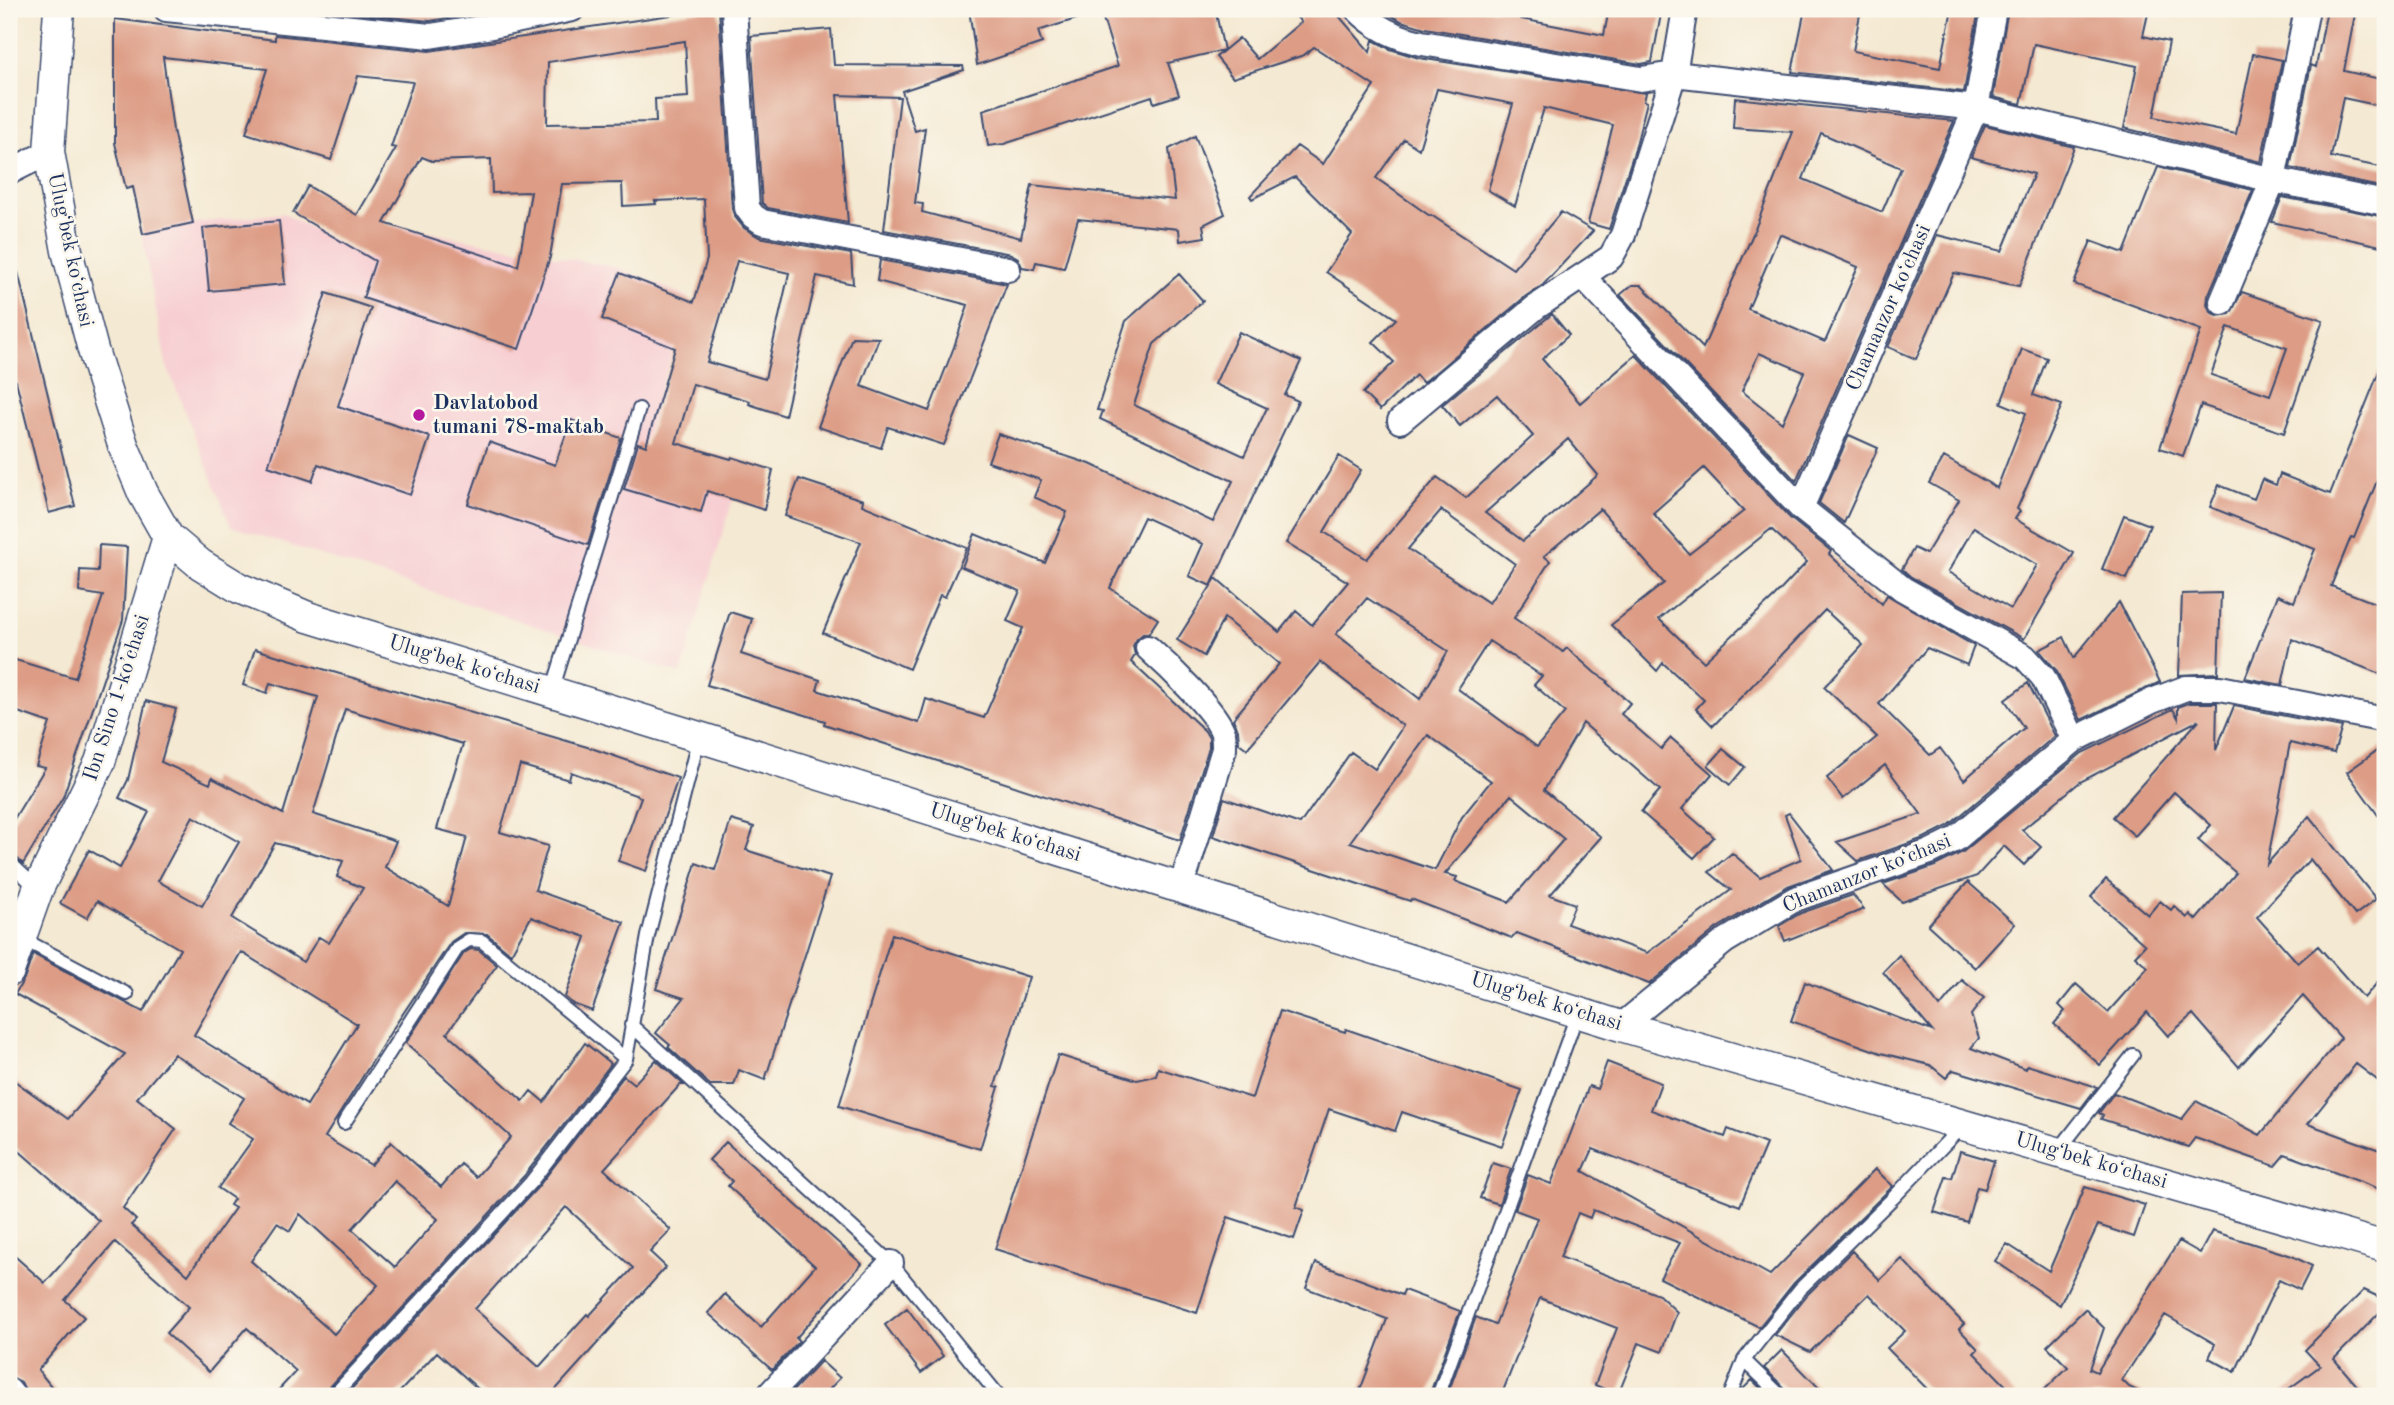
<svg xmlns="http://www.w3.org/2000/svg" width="2394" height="1405" font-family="'Old Standard TT',serif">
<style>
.built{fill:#f7cfd3}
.building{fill:#dd9c85;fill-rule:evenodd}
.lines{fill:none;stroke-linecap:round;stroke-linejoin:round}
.service-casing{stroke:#3c4b6f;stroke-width:16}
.minor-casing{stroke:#3c4b6f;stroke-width:28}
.tertiary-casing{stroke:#3c4b6f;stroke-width:33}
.service{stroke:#fff;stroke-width:12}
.minor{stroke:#fff;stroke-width:24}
.tertiary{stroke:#fff;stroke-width:30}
.poi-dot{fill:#b5179e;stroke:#fbf7ec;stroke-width:2.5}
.labels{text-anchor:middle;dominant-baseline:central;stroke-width:5;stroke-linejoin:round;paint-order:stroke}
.street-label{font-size:21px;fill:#1b2f5e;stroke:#fbf7ec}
.poi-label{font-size:21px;font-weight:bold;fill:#1b2f5e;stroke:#fbf7ec;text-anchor:start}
</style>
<rect width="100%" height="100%" fill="#fbf7ec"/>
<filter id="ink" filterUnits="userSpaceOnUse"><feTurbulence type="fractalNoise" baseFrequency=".0143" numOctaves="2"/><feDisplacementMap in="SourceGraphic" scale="14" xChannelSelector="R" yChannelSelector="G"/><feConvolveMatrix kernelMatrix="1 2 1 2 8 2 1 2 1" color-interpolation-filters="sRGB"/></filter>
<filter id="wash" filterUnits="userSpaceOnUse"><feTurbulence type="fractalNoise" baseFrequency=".00686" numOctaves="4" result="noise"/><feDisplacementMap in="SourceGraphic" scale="28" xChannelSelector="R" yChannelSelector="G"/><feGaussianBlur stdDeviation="1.57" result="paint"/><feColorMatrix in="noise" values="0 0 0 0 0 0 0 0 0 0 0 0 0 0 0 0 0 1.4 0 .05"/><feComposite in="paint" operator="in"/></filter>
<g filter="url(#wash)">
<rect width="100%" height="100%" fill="#f4e9d2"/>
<path class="built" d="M 283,213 L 368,259 L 385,224 L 618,268 L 689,297 L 638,465 L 734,496 L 681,674 L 231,526 L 166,364 L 141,229 Z"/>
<g id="blocks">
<path class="building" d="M 310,9 L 501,9 L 430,21 Z
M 711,9 L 719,9 L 732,209 L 735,217 L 744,228 L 759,237 L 851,254 L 853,284 L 817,276 L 785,416 L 749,404 L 750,401 L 693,384 L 676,443 L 731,459 L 732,457 L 773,470 L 764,510 L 707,491 L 701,512 L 624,489 L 638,443 L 646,446 L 675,348 L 602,319 L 620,273 L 694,302 L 707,259 L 704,199 L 655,201 L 656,204 L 623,206 L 622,183 L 562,184 L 550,257 L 519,349 L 363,298 L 375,261 L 293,213 L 308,186 L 357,215 L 396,148 L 391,147 L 413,82 L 358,76 L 331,160 L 246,133 L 267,69 L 163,57 L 173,130 L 193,223 L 143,234 L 133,187 L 126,189 L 115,143 L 115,19 L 275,40 L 275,35 L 429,51 ZM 685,41 L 688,97 L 655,99 L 656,122 L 547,124 L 548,62 ZM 422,157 L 432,161 L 491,159 L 492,193 L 531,192 L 518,266 L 384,223 ZM 737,261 L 789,273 L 765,379 L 707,362 Z
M 969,9 L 1091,9 L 1092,14 L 1038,31 L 1042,43 L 977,65 Z
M 1100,9 L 1215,9 L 1224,50 L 1168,63 L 1179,95 L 1154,103 L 1152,96 L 1004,144 L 988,146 L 983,110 L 1118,66 Z
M 1290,9 L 1333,9 L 1370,52 L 1373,40 L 1390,49 L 1419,58 L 1646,93 L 1644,101 L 1647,102 L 1635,149 L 1609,229 L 1588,223 L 1613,125 L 1544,108 L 1515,206 L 1488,190 L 1513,104 L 1437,89 L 1419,149 L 1404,139 L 1376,178 L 1430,216 L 1431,215 L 1513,269 L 1561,212 L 1593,231 L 1543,285 L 1526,296 L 1423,383 L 1416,375 L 1380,410 L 1363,393 L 1394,362 L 1373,342 L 1396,319 L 1326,272 L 1352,234 L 1295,177 L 1252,199 L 1250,196 L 1297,146 L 1323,164 L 1374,86 L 1314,47 L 1304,55 L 1233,78 L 1216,57 L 1239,38 L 1257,59 L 1301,22 Z
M 1379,9 L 1523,9 L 1521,19 L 1604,35 L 1609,9 L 1662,9 L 1652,62 L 1641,64 L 1425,28 L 1401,21 Z
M 1805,9 L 1861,9 L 1853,51 L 1940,68 L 1952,9 L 1979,9 L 1964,92 L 1792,72 Z
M 2008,9 L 2149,9 L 2143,36 L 2169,42 L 2154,117 L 2236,134 L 2253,54 L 2282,60 L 2261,162 L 2124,128 L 2137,66 L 2034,44 L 2021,104 L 1993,97 Z
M 2327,9 L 2356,9 L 2344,71 L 2385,80 L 2385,107 L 2343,98 L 2331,157 L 2385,168 L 2385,188 L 2290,168 L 2311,65 L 2316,67 Z
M 831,29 L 834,65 L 963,66 L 964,70 L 902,91 L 915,131 L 925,128 L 915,203 L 923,204 L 922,212 L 1021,238 L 1032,185 L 1175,200 L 1169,149 L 1195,136 L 1225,214 L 1203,225 L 1205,237 L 1180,241 L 1179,229 L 1078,219 L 1064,268 L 1036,262 L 1034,269 L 1022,267 L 1018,258 L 1011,254 L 884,230 L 900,97 L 837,95 L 848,223 L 768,208 L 762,203 L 751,36 Z
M 1735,98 L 1954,121 L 1796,481 L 1620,295 L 1632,285 L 1641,285 L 1703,348 L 1753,234 L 1793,132 L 1733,128 ZM 1821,133 L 1901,168 L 1882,212 L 1803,179 ZM 1780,234 L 1858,267 L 1825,342 L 1748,309 ZM 1759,353 L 1804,372 L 1782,423 L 1742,391 Z
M 1985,125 L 2074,147 L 2019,286 L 1954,273 L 1916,359 L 1888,347 L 1937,235 L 2002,251 L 2034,174 L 1971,157 Z
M 2158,167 L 2253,190 L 2208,296 L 2207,305 L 2211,312 L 2217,316 L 2230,314 L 2242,292 L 2323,320 L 2284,433 L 2201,405 L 2183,456 L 2160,448 L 2201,330 L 2074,284 L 2091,241 L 2124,253 ZM 2228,327 L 2287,348 L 2270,395 L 2211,375 Z
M 2282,197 L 2385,217 L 2385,247 L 2272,222 Z
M 279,221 L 285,284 L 209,291 L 203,228 Z
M 880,260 L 1007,284 L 944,445 L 888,427 L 881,448 L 818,427 L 852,337 L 879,338 L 861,386 L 929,411 L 954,347 L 968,305 L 877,281 Z
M 18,272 L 75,506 L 49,513 L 16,381 L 9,384 L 9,274 Z
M 1179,274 L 1203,301 L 1154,344 L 1134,405 L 1244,456 L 1267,408 L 1215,384 L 1239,332 L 1301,361 L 1285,395 L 1298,401 L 1211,586 L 1216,578 L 1279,632 L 1296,611 L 1312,625 L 1348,582 L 1286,543 L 1339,456 L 1361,470 L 1324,532 L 1367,559 L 1437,477 L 1466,498 L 1533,436 L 1497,395 L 1460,426 L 1442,405 L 1552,314 L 1569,335 L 1542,359 L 1580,403 L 1636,355 L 1790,518 L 1831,551 L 1829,554 L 1882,604 L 1887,595 L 1974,646 L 1967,665 L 1927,648 L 1879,704 L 1930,755 L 1940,748 L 1964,780 L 2024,728 L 2005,700 L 2028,683 L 2055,736 L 1948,826 L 1924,838 L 1858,861 L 1837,842 L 1921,814 L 1885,765 L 1843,799 L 1827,778 L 1877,737 L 1824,687 L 1863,645 L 1825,610 L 1713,726 L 1696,709 L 1704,700 L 1663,663 L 1657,671 L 1611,625 L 1664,583 L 1600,509 L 1544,556 L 1550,561 L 1514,618 L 1563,652 L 1567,648 L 1595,673 L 1608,681 L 1607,683 L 1630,703 L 1621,714 L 1661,749 L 1671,738 L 1712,774 L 1682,809 L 1714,837 L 1694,858 L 1641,812 L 1660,790 L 1583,723 L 1544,790 L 1601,837 L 1550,895 L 1575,904 L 1567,924 L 1647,953 L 1731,890 L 1709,872 L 1732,853 L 1760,877 L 1801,859 L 1785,815 L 1789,813 L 1833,870 L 1788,886 L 1717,928 L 1649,984 L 1517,933 L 1512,938 L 1411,899 L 1410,901 L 1213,836 L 1224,798 L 1300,824 L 1351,752 L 1375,769 L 1403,726 L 1320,662 L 1247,749 L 1239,743 L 1238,730 L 1233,719 L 1279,664 L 1224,618 L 1204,656 L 1177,640 L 1211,586 L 1189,576 L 1203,544 L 1144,517 L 1110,588 L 1158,619 L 1149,633 L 1143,634 L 1137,639 L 1133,646 L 1135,655 L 1131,662 L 1205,731 L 1209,738 L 1209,747 L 1180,840 L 824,724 L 825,721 L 707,685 L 730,612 L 752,619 L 741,654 L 820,680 L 817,690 L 919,723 L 926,699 L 984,718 L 1023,628 L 1007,621 L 1020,591 L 962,567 L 975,534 L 1045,563 L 1067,512 L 1034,497 L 1041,480 L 988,462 L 998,434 L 1090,464 L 1213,522 L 1233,481 L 1100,419 L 1103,411 L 1097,410 L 1126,321 ZM 1568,439 L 1598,475 L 1523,541 L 1485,513 ZM 1704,468 L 1744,511 L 1689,554 L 1653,513 ZM 1441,510 L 1515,564 L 1489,603 L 1408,549 ZM 1771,529 L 1807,562 L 1774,597 L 1704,662 L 1659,619 ZM 1367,598 L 1448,651 L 1420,699 L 1336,634 ZM 1489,641 L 1542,676 L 1534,685 L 1565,712 L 1537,747 L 1458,689 ZM 1428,735 L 1491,781 L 1462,817 L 1435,870 L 1350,842 ZM 1511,795 L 1564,839 L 1509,902 L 1455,881 L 1457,877 L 1445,874 Z
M 326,293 L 371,308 L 338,406 L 430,437 L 410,495 L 318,464 L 312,481 L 268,466 Z
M 2022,349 L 2047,358 L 2033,395 L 2062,405 L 2017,509 L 2020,511 L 2015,519 L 2074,553 L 2024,639 L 1911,577 L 1902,569 L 1914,548 L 1926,554 L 1959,500 L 1929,483 L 1944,457 L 1997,488 L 2026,413 L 2001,403 ZM 1974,527 L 2037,565 L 2011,609 L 1948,572 Z
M 2384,359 L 2385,461 L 2354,538 L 2351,537 L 2331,586 L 2385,607 L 2385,676 L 2292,639 L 2282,685 L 2245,678 L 2278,595 L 2294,602 L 2315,549 L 2210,507 L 2219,485 L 2254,499 L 2262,479 L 2276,485 L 2280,474 L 2330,494 Z
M 571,420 L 621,438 L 588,545 L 468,504 L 489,442 L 555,465 Z
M 1849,435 L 1878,448 L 1844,523 L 1819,503 Z
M 799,479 L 863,500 L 862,505 L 967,548 L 945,597 L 940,595 L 909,669 L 823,633 L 861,542 L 785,516 Z
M 2124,515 L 2150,525 L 2127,579 L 2102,569 Z
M 99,545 L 127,547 L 123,620 L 63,797 L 23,864 L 14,855 L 9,853 L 9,827 L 45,768 L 36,766 L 50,723 L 9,709 L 9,658 L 75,678 L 103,596 L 79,592 L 80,570 L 98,571 Z
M 2221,593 L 2218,673 L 2179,675 L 2182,594 Z
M 2119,602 L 2160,682 L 2081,720 L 2056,670 L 2039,650 L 2064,637 L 2074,658 Z
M 255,649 L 594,749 L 678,778 L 646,871 L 618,861 L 641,797 L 571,772 L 569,780 L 520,765 L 500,832 L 548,846 L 535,890 L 624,922 L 592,1011 L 573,1004 L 565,997 L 586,937 L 531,917 L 511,954 L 487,934 L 464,933 L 451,942 L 392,1030 L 325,1137 L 371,1165 L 391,1142 L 441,1187 L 461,1164 L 476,1177 L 511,1137 L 406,1043 L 464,953 L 471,949 L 479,950 L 497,965 L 447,1033 L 523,1101 L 531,1091 L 544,1102 L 585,1043 L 611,1064 L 524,1176 L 327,1390 L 324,1396 L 273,1396 L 296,1371 L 247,1328 L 209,1372 L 166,1333 L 189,1307 L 115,1242 L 65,1300 L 84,1317 L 38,1370 L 59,1396 L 28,1396 L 21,1382 L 9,1376 L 9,1251 L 45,1283 L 99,1221 L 9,1142 L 9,1077 L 68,1119 L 125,1054 L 15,994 L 25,977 L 33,954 L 143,1012 L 180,949 L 97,901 L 87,918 L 60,903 L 89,850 L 120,868 L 149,812 L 119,798 L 128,780 L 146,701 L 176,709 L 161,762 L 210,784 L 212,778 L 283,814 L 318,697 L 270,683 L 267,693 L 243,685 ZM 345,709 L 463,744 L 437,829 L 467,837 L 448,906 L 385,867 L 396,841 L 313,814 ZM 193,816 L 239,842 L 202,906 L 158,881 ZM 275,843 L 343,861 L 337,877 L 363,888 L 329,943 L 319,937 L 303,962 L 232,918 ZM 241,952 L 357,1024 L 307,1105 L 194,1035 ZM 174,1054 L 244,1098 L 228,1123 L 253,1139 L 218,1188 L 234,1199 L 230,1205 L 235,1208 L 188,1275 L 131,1225 L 136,1220 L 123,1208 L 176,1129 L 137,1098 ZM 395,1181 L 438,1219 L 395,1267 L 352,1229 ZM 300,1214 L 378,1285 L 334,1334 L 251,1261 L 277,1223 L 290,1231 Z
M 2189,703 L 2217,703 L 2216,750 L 2234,706 L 2342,727 L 2334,753 L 2290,743 L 2267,864 L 2309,816 L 2376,899 L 2355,915 L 2310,859 L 2257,917 L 2298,963 L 2318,946 L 2364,998 L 2385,974 L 2385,1086 L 2356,1064 L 2308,1124 L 2385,1152 L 2385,1191 L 2285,1154 L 2275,1166 L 2195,1138 L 2188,1147 L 2101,1119 L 2103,1115 L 2099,1113 L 2114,1093 L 2182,1119 L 2196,1101 L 2260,1135 L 2341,1038 L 2303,996 L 2239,1067 L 2193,1014 L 2168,1036 L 2147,1012 L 2100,1065 L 2054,1024 L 2065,1011 L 2059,1005 L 2076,984 L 2108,1012 L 2148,967 L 2135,956 L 2145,945 L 2091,897 L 2106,879 L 2148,915 L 2160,901 L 2171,910 L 2174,906 L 2187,918 L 2190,914 L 2196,920 L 2236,873 L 2198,840 L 2211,825 L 2174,792 L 2135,836 L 2113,817 L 2199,720 L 2080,782 L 2022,830 L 2041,847 L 2024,865 L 2004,846 L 1977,876 L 1902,902 L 1883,884 L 1935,866 L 1963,852 L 2082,753 L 2173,709 L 2178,718 L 2178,707 Z
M 2385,745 L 2385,825 L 2347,772 Z
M 1723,749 L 1745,767 L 1730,785 L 1708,766 Z
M 731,820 L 754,827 L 746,850 L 830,877 L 765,1080 L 739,1070 L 734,1085 L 710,1085 L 668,1047 L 670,1045 L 656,1033 L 684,998 L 656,989 L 696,863 L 715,870 Z
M 1968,882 L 2015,924 L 1975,968 L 1928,925 Z
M 1853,895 L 1864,909 L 1785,941 L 1779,926 L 1801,913 Z
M 892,934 L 1029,977 L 995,1086 L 999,1087 L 980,1149 L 839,1106 Z
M 1899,955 L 1940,1007 L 1962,980 L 1984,998 L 1971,1015 L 1979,1038 L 1971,1048 L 2026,1069 L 2027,1065 L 2097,1087 L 2081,1108 L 1953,1070 L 1946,1078 L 1930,1065 L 1881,1053 L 1791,1021 L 1805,982 L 1932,1031 L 1883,972 Z
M 1280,1011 L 1345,1032 L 1346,1029 L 1522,1090 L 1502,1146 L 1402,1112 L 1395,1131 L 1329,1109 L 1296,1207 L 1304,1210 L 1294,1239 L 1228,1217 L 1197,1313 L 995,1249 L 1058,1055 L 1137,1080 L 1156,1076 L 1158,1068 L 1252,1098 Z
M 656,1060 L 684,1085 L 680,1085 L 604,1169 L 671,1230 L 650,1252 L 666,1267 L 550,1396 L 486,1396 L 437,1352 L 396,1396 L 345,1396 L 537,1188 L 624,1076 L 634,1084 ZM 566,1207 L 633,1268 L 589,1316 L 587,1314 L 539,1367 L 475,1309 Z
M 1607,1062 L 1661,1083 L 1651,1110 L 1725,1137 L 1728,1129 L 1766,1144 L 1740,1206 L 1593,1149 L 1583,1171 L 1770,1275 L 1875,1169 L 1893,1186 L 1794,1283 L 1759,1327 L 1660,1278 L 1680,1243 L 1593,1210 L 1590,1218 L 1578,1213 L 1560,1257 L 1659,1295 L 1677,1312 L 1662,1352 L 1639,1343 L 1618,1395 L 1595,1385 L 1617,1328 L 1540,1298 L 1501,1396 L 1447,1396 L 1476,1317 L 1495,1325 L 1537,1218 L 1515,1210 L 1528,1175 L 1551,1184 L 1589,1086 L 1597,1089 Z
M 726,1142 L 862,1264 L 796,1338 L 799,1341 L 772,1370 L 708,1313 L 725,1294 L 761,1327 L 815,1266 L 728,1186 L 732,1181 L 709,1160 Z
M 1960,1151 L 1994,1161 L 1985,1189 L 1977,1187 L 1967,1222 L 1934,1212 L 1946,1177 L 1952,1178 Z
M 1493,1163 L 1511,1169 L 1499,1204 L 1480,1198 Z
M 2085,1187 L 2145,1205 L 2134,1237 L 2098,1225 L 2060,1305 L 1995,1261 L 2007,1244 L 2049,1271 Z
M 2212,1231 L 2292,1256 L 2312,1266 L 2300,1290 L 2279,1280 L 2235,1372 L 2209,1358 L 2215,1344 L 2165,1315 L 2122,1380 L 2129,1387 L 2148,1396 L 2038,1396 L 2068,1367 L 2047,1346 L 2085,1309 L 2104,1328 L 2090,1369 L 2097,1372 L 2179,1241 L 2200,1253 Z
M 1852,1251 L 1880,1280 L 1902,1259 L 1964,1324 L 1959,1329 L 1978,1349 L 1974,1353 L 2016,1396 L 1934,1396 L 1887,1348 L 1905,1331 L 1869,1294 L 1810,1352 L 1775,1335 L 1807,1295 Z
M 1316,1263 L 1402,1295 L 1404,1290 L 1460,1311 L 1429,1396 L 1358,1396 L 1387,1319 L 1306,1288 Z
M 2364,1290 L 2385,1300 L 2385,1307 L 2334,1359 L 2366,1396 L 2279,1396 L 2320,1366 L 2305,1350 Z
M 907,1308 L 943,1356 L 921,1373 L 885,1325 Z
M 1782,1350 L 1827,1396 L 1790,1396 L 1787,1390 L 1764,1368 Z
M 821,1361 L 840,1378 L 823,1396 L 788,1396 Z
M 1752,1380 L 1769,1396 L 1739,1396 L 1742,1390 Z"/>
</g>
</g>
<g filter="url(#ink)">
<use href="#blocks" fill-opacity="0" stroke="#3c4b6f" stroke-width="2"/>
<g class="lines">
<defs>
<path id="service" d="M 552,691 L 639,409
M 9,862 L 38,889
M 21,938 L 127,994
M 631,1025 L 891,1263 L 999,1396
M 344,1123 L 458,947 L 469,940 L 482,941 L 626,1059
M 2058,1151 L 2133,1055
M 1744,1360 L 1781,1396
M 333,1396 L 531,1182 L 626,1059 L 648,936 L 699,737
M 1438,1396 L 1578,1012
M 1730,1396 L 1744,1360 L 1800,1289 L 1893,1198 L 1963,1125"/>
<path id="minor" d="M 166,9 L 430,36 L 487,27 L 572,9
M 734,9 L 747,208 L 753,216 L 762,222 L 1008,269
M 1357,9 C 1375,28 1397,38 1422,43 L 1641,79 L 1674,74 L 1976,108 L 2273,180 L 2385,203
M 9,172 L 49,152
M 1583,277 L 1801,508 L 1903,589 L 2025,657 L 2043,677 L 2074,740
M 2222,302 L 2273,180 L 2307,9
M 1400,421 L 1536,307 L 1611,257 L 1623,235 L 1674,74 L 1685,9
M 1801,508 L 1976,108 L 1994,9
M 1148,648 C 1166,664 1216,711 1223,733 C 1224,738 1224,744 1224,749 L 1181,888
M 1621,1026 L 1725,941 L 1795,899 L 1930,852 L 1956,839 L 2074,740 L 2152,701 L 2186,688 L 2220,688 L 2385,720
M 9,1391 L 13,1396
M 768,1396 L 891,1263"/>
<path id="tertiary" d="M 59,9 L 49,152 L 67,251 L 93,350 L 123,445 L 143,493 L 168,537 L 200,564 L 239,588 L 308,617 L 699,737 L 1621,1026 L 2385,1247
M 9,971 L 38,889 L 100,762 L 168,537"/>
</defs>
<use href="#service" class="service-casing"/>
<use href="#minor" class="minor-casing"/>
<use href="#tertiary" class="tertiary-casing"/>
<use href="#service" class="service"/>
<use href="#minor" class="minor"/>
<use href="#tertiary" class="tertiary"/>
</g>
</g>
<circle class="poi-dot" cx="419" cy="415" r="7"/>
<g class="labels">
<g class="street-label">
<text transform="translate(70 250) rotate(78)">Ulugʻbek koʻchasi</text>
<text transform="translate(1889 308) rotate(-66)">Chamanzor koʻchasi</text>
<text transform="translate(464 665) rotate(17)">Ulugʻbek koʻchasi</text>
<text transform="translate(117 698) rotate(-72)">Ibn Sino 1-koʼchasi</text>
<text transform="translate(1005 833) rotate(17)">Ulugʻbek koʻchasi</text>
<text transform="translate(1867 874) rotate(-22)">Chamanzor koʻchasi</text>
<text transform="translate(1546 1002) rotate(17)">Ulugʻbek koʻchasi</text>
<text transform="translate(2091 1161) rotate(16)">Ulugʻbek koʻchasi</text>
</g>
<g class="poi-label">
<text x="433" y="403">Davlatobod<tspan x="433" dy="24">tumani 78-maktab</tspan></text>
</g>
</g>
<rect width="2394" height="1405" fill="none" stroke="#fbf7ec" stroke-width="35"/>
</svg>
